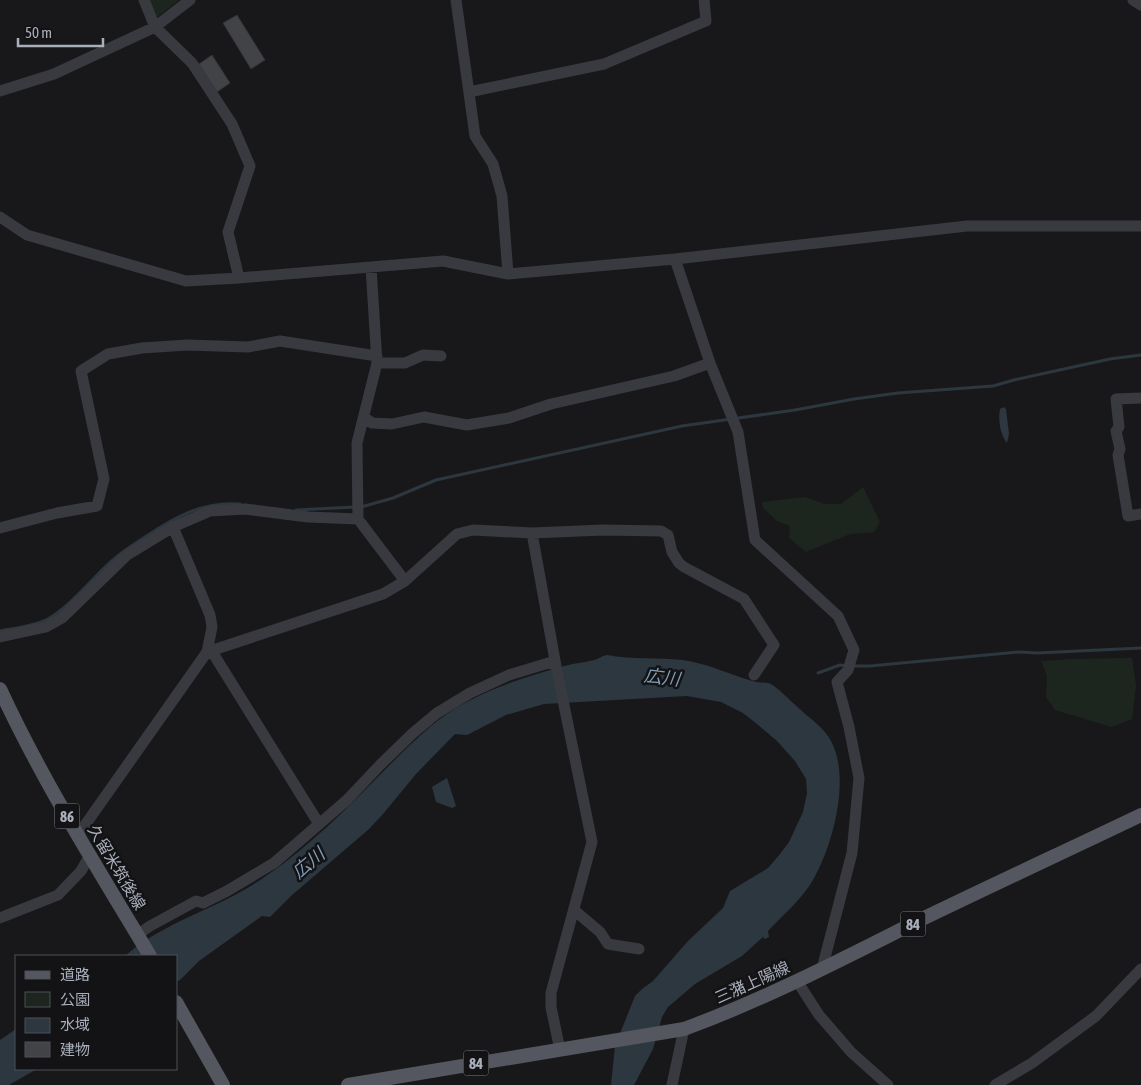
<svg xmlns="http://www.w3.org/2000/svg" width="1141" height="1085" font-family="'Asap Condensed','Noto Sans JP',sans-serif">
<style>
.green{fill:#1d261e}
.water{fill:#2d373f}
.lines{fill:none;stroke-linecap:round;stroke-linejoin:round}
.stream{stroke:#2d373f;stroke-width:3}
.building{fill:#424347;stroke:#323236}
.minor{stroke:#393a3f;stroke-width:11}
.major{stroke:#54575f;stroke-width:14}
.labels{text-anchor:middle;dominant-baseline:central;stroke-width:5;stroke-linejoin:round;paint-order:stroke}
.shield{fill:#131315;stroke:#7c8089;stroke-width:1}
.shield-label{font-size:15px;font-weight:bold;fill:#a9afbb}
.street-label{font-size:16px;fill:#a9afbb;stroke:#131315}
.water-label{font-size:18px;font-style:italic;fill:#7f9eb7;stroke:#131315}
</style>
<rect width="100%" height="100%" fill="#18181a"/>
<path class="green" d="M 148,0 L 179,0 L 156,18 Z
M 863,487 L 880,522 L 874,532 L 850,534 L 806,552 L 789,538 L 790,526 L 777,521 L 763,508 L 762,502 L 805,497 L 824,504 L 841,504 Z
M 1132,658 L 1136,686 L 1132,719 L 1112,727 L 1055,710 L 1046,697 L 1047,676 L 1041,661 L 1072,659 Z"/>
<path class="water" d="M 1004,407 L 1006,409 L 1009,434 L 1007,443 C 1000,434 998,420 1000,409 Z
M 607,655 C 632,660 658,657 683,660 C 710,664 730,675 756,682 C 760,683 766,682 771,684 C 778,688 795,705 802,711 C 812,720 825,729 831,741 C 851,778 833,845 813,880 C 802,899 783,915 768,931 L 769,937 L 765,939 L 763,937 L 742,956 L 695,984 L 668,1007 L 662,1017 L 653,1049 L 634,1085 L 611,1085 L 615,1046 L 635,996 L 642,989 L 653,981 L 688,941 L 723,908 L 730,891 L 768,868 L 780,854 L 789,842 L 803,812 L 807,793 L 806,779 L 795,761 L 777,741 L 757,724 L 743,713 L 721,702 L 687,696 L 544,704 L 506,715 L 467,735 L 455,734 L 416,774 L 383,814 L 369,829 L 291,896 L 270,917 L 262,916 L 199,961 L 180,980 L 176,982 L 176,956 L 125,956 C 166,920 222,908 266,876 C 288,861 308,844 328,826 C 363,794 395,757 431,726 C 469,694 518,679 564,666 C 574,663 584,663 594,660 C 599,659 601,656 607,655 Z
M 447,778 L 456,806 L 452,808 L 436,802 L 432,787 Z
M 16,1029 L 16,1069 L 37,1069 L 9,1085 L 0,1085 L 0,1040 Z"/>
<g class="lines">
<path class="stream" d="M 361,507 L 393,498 L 436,480 L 682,426 L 795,410 L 854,399 L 898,393 L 993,386 L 1014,380 L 1110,359 L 1141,355
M 296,510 L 355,507
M 0,631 C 15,628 35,626 48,619 C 72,605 93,577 114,559 C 123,551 134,544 145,537 C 175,517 203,501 240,504
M 852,666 L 870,666 L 1019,652 L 1037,653 L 1141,648
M 818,673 L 840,665 L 846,666"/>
</g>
<path class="building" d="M 237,15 L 265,60 L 251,69 L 223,23 Z
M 212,55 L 230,83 L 217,92 L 199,64 Z"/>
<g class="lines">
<path class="minor" d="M 144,0 L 155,27 L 192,63 L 232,124 L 250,166 L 228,232 L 239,278
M 456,0 L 475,136 L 493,164 L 502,196 L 508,274
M 1133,0 L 1141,5
M 0,91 L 54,74 L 155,27 L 190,0
M 469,92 L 604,64 L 706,21 L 704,0
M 0,217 L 27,235 L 186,281 L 239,278 L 443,261 L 508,274 L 675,259 L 967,226 L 1141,226
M 675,259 L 710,363 L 738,432 L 755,540 L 838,616 L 854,650 L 848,670 L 837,682 L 849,727 L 859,778 L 852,853 L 822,969
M 371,267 L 377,363 L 357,443 L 358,519 L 405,581
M 377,363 L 405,363 L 423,355 L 441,356
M 1141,398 L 1116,399 L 1119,427 L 1116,431 L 1120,449 L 1118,455 L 1128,516 L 1141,514
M 364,417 L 372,423 L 392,424 L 424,417 L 467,425 L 509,418 L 551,404 L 674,376 L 710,363
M 0,528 L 57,513 L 97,506 L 104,479 L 81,371 L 108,354 L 142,348 L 187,345 L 248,347 L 280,341 L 377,356
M 532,533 L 556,666 L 592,842 L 551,993 L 551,1007 L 560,1050
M 0,637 L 46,627 L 62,618 L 127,555 L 173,527 L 210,511 L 245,509 L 308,517 L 358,519
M 211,650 L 319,824
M 207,652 L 383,594 L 405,581 L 457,534 L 473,530 L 532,533 L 603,530 L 661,531 L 668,535 L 672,552 L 679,563 L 684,567 L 744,599 L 774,645 L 754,675
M 78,835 L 207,652 L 212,627 L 210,615 L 173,527
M 574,910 L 600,932 L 608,944 L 639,949
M 0,918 L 58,895 L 81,871 L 90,855
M 137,935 L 150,926 L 196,901 L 203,903 L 227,891 L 274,863 L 347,800 L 380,765 L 413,733 L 437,713 L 470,693 L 509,675 L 555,661
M 797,981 L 819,1015 L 851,1052 L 888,1085
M 672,1085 L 684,1029
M 995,1085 L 1032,1063 L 1096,1016 L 1141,969"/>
<path class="major" d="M 0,689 C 43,782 98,869 150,956
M 176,1002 L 223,1085
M 348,1085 L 684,1029 C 766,999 844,958 922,919 C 994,884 1068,850 1141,815"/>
</g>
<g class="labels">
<g class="shield">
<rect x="54.5" y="803.5" width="25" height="25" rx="4"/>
<rect x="900.5" y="911.5" width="25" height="25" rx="4"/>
<rect x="463.5" y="1050.5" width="25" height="25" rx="4"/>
</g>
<g class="shield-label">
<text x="67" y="816">86</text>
<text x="913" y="924">84</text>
<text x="476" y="1063">84</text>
</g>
<g class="street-label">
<text transform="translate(117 867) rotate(59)">久留米筑後線</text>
<text transform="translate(752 982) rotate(-24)">三潴上陽線</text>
</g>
<g class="water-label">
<text transform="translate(662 677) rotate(7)">広川</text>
<text transform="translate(308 863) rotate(-40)">広川</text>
</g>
</g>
<rect x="15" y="955" width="162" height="115" fill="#131315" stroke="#4f5157"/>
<rect x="25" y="971" width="25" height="8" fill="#54575f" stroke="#4f5157"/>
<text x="60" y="980" font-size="15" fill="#a9afbb">道路</text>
<rect x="25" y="992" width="25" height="15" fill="#1d261e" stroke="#4f5157"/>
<text x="60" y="1005" font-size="15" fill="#a9afbb">公園</text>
<rect x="25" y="1018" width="25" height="15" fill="#2d373f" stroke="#4f5157"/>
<text x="60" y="1030" font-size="15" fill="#a9afbb">水域</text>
<rect x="25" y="1042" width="25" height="15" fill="#424347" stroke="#4f5157"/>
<text x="60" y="1055" font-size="15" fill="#a9afbb">建物</text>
<path d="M18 38v8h85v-8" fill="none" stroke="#a9afbb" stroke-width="2.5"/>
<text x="25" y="38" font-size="15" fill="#a9afbb" stroke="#131315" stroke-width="4" paint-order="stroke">50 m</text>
</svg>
